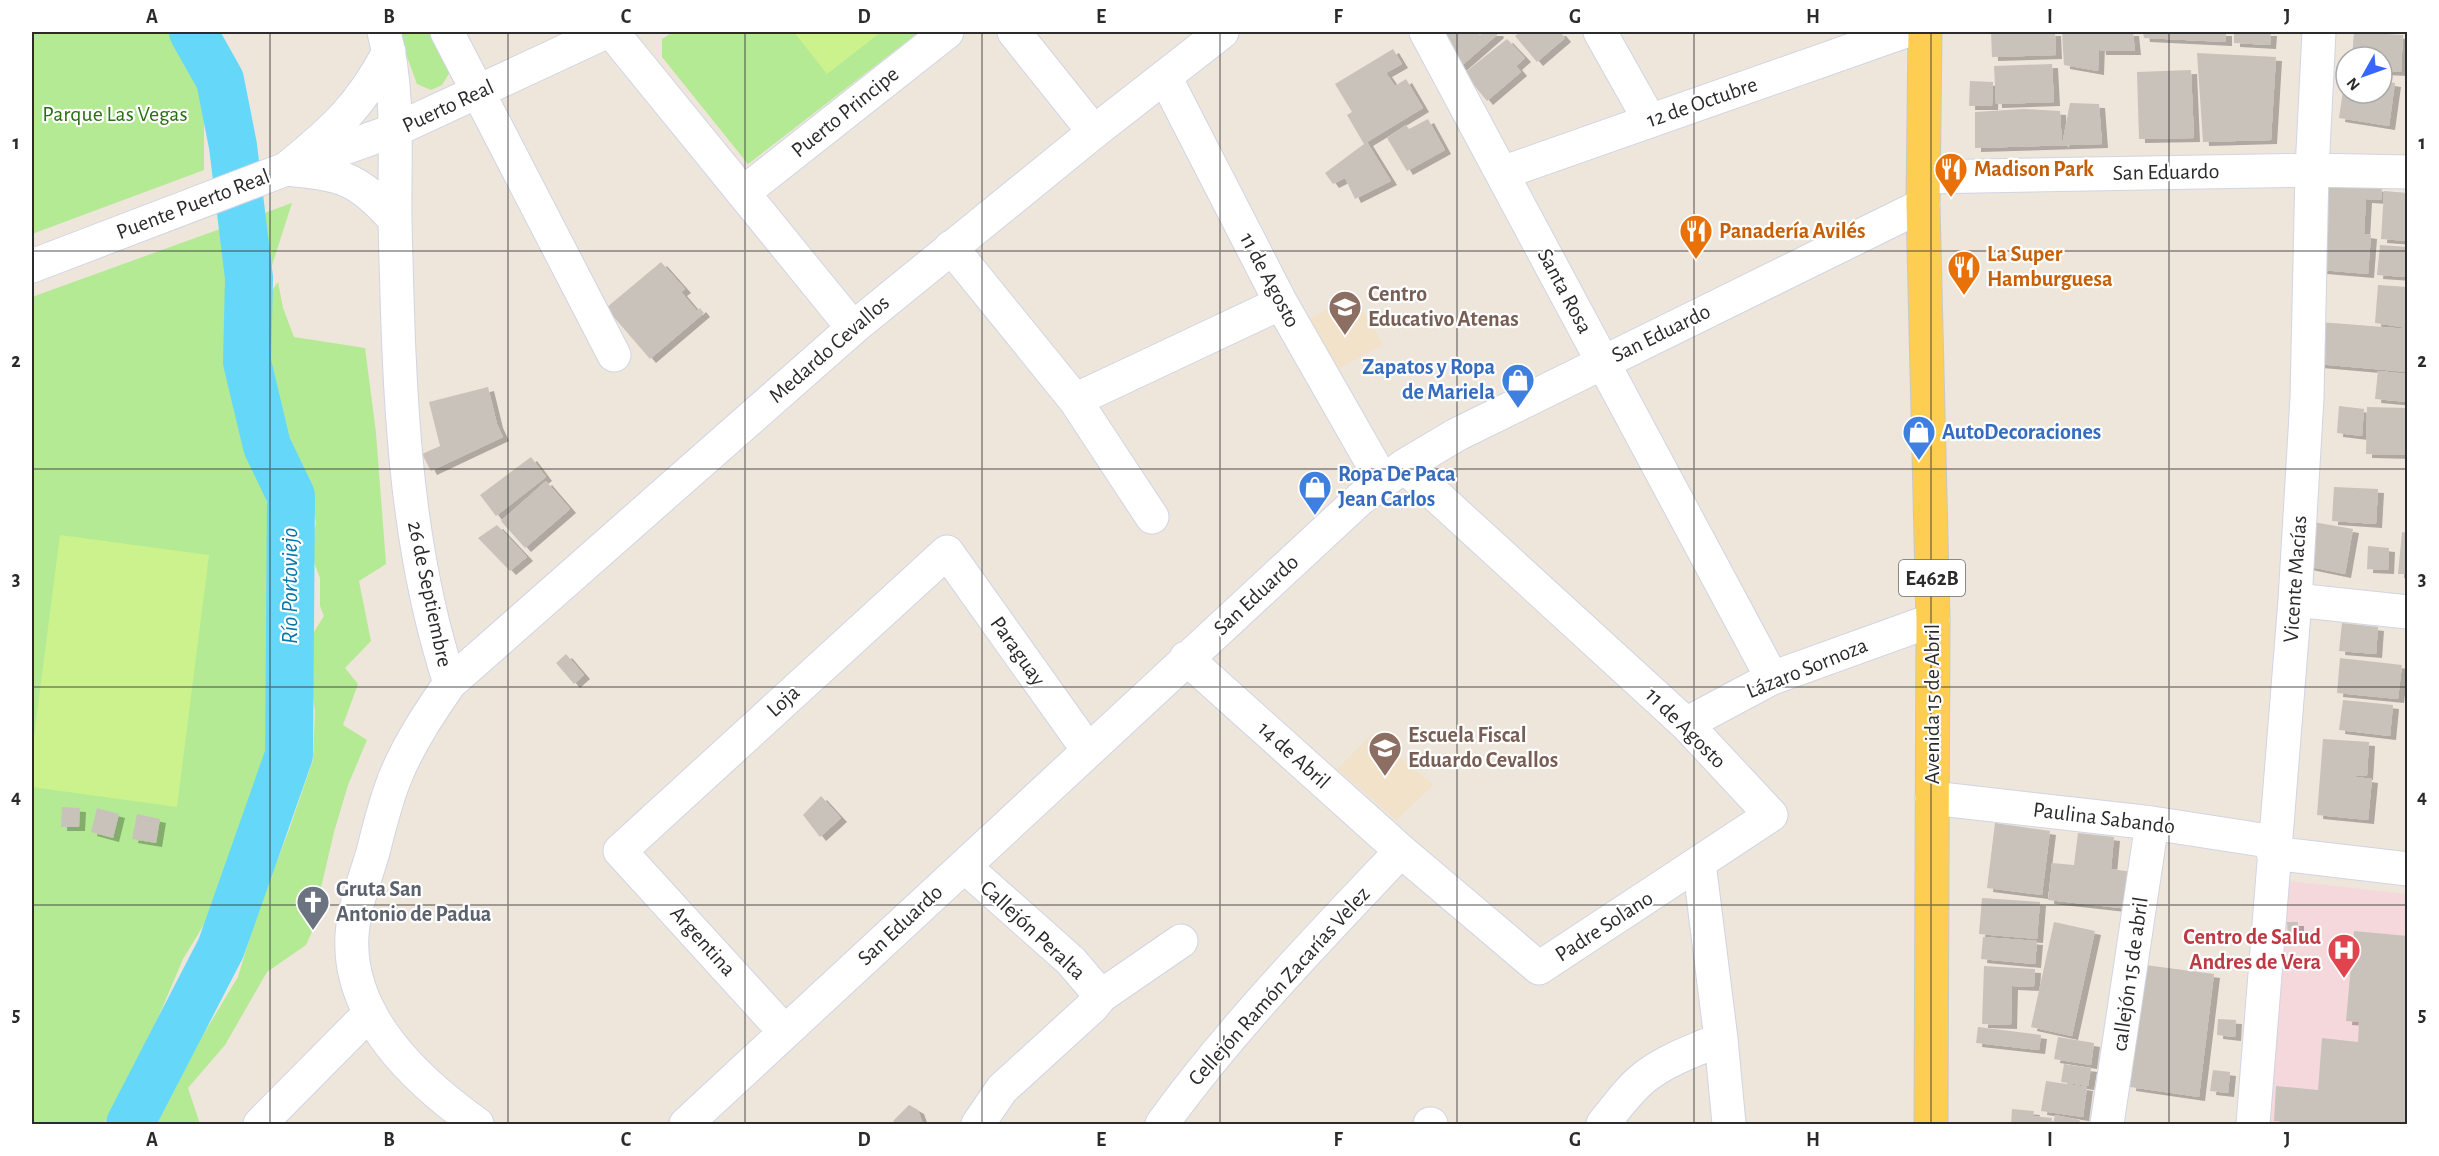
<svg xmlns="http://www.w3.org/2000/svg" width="2439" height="1156" font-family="'Alegreya Sans',sans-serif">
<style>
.education{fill:#f1e2c9}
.medical{fill:#f5d8db}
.green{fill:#b4ea93}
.pitch{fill:#ccf28d}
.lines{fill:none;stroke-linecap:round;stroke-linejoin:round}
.river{stroke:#65d8fa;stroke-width:48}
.building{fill:#c9c2bb;filter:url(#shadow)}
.street-casing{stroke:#d0d5e5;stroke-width:35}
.secondary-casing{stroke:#d0d5e5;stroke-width:35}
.primary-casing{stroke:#c8c8c8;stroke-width:35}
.street{stroke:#fff;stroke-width:33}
.secondary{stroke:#fff;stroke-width:33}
.primary{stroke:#fdce51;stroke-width:33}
.grid{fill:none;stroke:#2b2b2b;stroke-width:1.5;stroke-opacity:0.55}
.labels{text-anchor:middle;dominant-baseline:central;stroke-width:4.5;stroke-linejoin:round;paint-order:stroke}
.shield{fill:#fff;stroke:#6b6b6b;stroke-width:1.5}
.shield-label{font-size:21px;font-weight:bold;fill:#2b2b2b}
.street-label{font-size:22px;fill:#2b2b2b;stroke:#fff}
.park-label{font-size:22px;fill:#2a6f13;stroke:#fff}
.food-label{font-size:22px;font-weight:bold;fill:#c56008;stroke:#fff;text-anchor:start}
.education-label{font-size:22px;font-weight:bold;fill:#785e54;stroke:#fff;text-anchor:start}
.shop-label{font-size:22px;font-weight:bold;fill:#366cbe;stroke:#fff;text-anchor:start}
.worship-label{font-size:22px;font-weight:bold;fill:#5b616d;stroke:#fff;text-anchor:start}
.health-label{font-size:22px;font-weight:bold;fill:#be3a42;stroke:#fff;text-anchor:end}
.water-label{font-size:24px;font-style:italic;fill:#0176a9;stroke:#fff}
.neatline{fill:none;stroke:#2b2b2b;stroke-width:2}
.grid-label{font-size:20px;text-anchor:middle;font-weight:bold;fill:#2b2b2b}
</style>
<defs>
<filter id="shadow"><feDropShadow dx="6" dy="4" stdDeviation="0" flood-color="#0004"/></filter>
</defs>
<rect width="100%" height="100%" fill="#eee5db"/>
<path class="education" d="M 1354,294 L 1383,345 L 1332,372 L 1304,322 Z
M 1372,734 L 1433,785 L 1396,820 L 1338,769 Z"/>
<path class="medical" d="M 2289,881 L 2407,894 L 2407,1124 L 2269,1124 Z"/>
<path class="green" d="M 32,32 L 171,32 L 204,102 L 204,170 L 32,234 Z
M 398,32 L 430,32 L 450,72 L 442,85 L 431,90 L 417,84 Z
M 673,32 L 919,32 L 748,164 L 662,57 L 662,39 Z
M 292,203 L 236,377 L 266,495 L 275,588 L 272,754 L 240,865 L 183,959 L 149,1039 L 104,1124 L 32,1124 L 32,297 Z
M 278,282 L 283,308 L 294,337 L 365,348 L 376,433 L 386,564 L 359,581 L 371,641 L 345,668 L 358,684 L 343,725 L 367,740 L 348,785 L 334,832 L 320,892 L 318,918 L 306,945 L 267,972 L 225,1045 L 188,1088 L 200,1124 L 149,1124 L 238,977 L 259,907 L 289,830 L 313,760 L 315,711 L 310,675 L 314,632 L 324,616 L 320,606 L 320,578 L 311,554 L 316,522 L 305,476 L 273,430 L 262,357 L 259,309 Z"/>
<path class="pitch" d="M 794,32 L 881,32 L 827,74 Z
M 60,535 L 209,555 L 177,807 L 32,787 L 32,752 Z"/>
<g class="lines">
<path class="river" d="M 130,1124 L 221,948 L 289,755 L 291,496 L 267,446 L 247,362 L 249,278 L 233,146 L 220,80 L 193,32"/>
</g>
<path class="building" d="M 1442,32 L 1477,32 L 1480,35 L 1483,32 L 1497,32 L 1498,34 L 1458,69 Z
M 1520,32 L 1560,32 L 1565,38 L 1537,62 L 1515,36 Z
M 1991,32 L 2055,32 L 2056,55 L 1992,57 Z
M 2062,32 L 2133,32 L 2135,51 L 2100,51 L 2099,41 L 2098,71 L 2064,65 Z
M 2143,32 L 2226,32 L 2226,42 L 2144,38 Z
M 2234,32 L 2271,32 L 2270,45 L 2234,43 Z
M 2354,32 L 2403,35 L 2401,72 L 2382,71 L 2382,57 L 2352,57 Z
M 1507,39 L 1525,58 L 1516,66 L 1521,72 L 1487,101 L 1464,73 Z
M 1393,49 L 1402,64 L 1386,73 L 1395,86 L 1406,79 L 1423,108 L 1367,142 L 1391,181 L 1355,199 L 1345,178 L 1333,184 L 1325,173 L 1364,144 L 1347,115 L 1352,112 L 1335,84 Z
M 2197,53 L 2276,57 L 2271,140 L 2203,142 Z
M 2052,64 L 2054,102 L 1996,104 L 1994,66 Z
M 2191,70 L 2194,138 L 2139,139 L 2137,72 Z
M 2345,77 L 2346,93 L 2382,93 L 2382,81 L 2395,83 L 2389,126 L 2339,118 Z
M 1970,81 L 1993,82 L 1992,106 L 1969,106 Z
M 2070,103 L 2099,104 L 2102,144 L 1975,148 L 1975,112 L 2024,109 L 2060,111 L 2062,145 Z
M 1428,119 L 1445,150 L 1407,171 L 1387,138 L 1406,125 L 1409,129 Z
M 2329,184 L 2382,188 L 2381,200 L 2366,199 L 2364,234 L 2371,235 L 2368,274 L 2321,270 Z
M 2384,191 L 2408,193 L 2408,241 L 2381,239 Z
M 2380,245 L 2408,247 L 2406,277 L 2377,275 Z
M 661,262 L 685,289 L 681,292 L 697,311 L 700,308 L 704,313 L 650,359 L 606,308 Z
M 2378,285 L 2408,287 L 2408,328 L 2375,323 Z
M 2320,322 L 2408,329 L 2408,372 L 2317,364 Z
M 2378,371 L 2408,374 L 2408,402 L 2375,399 Z
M 488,387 L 497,424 L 503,437 L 431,471 L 422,454 L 440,446 L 429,402 Z
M 2339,406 L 2364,409 L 2362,436 L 2337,433 Z
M 2367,407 L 2408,408 L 2408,455 L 2366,454 Z
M 531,457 L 546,477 L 496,516 L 480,495 Z
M 546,481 L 570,509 L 525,548 L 501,521 Z
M 2334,487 L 2378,489 L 2376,524 L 2332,521 Z
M 2313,522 L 2353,529 L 2345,574 L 2306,566 Z
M 497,525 L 527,557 L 510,571 L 478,538 Z
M 2402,532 L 2408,533 L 2408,574 L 2398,574 Z
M 2368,546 L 2389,548 L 2388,570 L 2367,569 Z
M 2342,623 L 2378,627 L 2376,654 L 2339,651 Z
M 566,654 L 584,675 L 574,684 L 556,663 Z
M 2340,658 L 2402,665 L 2398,699 L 2337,693 Z
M 2343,700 L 2393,705 L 2390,736 L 2339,730 Z
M 2323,739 L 2369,742 L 2367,776 L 2342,775 L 2372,779 L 2368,820 L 2317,815 Z
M 821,796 L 841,818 L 820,837 L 803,815 Z
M 62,807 L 80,808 L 79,827 L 61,827 Z
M 97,808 L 119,814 L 113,838 L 91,832 Z
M 137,814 L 160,819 L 156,843 L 132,839 Z
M 1995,823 L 2050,831 L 2042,895 L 1987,888 Z
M 2078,833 L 2114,837 L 2111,869 L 2133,872 L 2129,909 L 2048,900 L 2052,863 L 2074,865 Z
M 1982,898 L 2040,902 L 2037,939 L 1979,934 Z
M 2054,922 L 2095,931 L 2072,1036 L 2031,1027 Z
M 2287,922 L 2298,922 L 2298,936 L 2288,936 Z
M 2354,931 L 2408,936 L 2408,1124 L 2314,1124 L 2274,1121 L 2276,1086 L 2318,1090 L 2322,1038 L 2358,1042 L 2359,1022 L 2346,1021 Z
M 1983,937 L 2037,941 L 2035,964 L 1981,959 Z
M 2145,965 L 2214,974 L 2199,1097 L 2130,1087 Z
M 1984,966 L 2035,969 L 2034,987 L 2012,986 L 2011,1025 L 1982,1024 Z
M 2218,1019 L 2236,1020 L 2235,1037 L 2217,1035 Z
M 1978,1027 L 2041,1035 L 2039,1050 L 1976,1043 Z
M 2058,1037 L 2094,1043 L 2091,1065 L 2054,1059 Z
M 2064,1064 L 2091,1068 L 2088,1086 L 2061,1082 Z
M 2213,1070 L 2230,1072 L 2228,1093 L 2210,1091 Z
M 2046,1081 L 2087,1087 L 2083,1117 L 2041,1111 Z
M 909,1105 L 918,1110 L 923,1124 L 897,1124 L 893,1121 Z
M 2012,1109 L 2034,1111 L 2033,1116 L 2052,1118 L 2051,1124 L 2011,1124 Z
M 2055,1115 L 2080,1120 L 2079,1124 L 2053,1124 Z"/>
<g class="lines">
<defs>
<path id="street" d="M 447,32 L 614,355
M 612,32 L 853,328
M 1014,32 L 1094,132
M 1426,32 L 1772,678
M 1600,32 L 1650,121
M 1165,77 L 1281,303 L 1382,480
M 1502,173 L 1903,32
M 1924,177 L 2312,170 L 2408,172
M 743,193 L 947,32
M 951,247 L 1075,400 L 1152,517
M 32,266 L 286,169 L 395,130 L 606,32
M 1075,400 L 1281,303
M 2295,600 L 2408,612
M 1186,658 L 1401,851 L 1539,968 L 1771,815 L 1686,724 L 1404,466
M 1686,724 L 1772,678 L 1933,620
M 1932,798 L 2152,823 L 2275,842
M 2273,853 L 2408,869
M 1699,863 L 1721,1039 L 1729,1124
M 964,866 L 1071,961 L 1101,996
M 785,1032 L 620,851 L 947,552 L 1088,750
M 260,1124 L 370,1013
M 686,1124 L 1360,499 L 1404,466 L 1456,435 L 1923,205
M 978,1124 L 1002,1089 L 1093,1006 L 1101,996 L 1181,941
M 1162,1124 C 1233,1026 1318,939 1401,851
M 1430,1124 L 1431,1124
M 1603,1124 C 1616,1108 1629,1089 1646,1076 C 1668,1059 1696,1050 1721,1039
M 2107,1124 L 2152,823
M 2253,1124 L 2295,600 L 2307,398 L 2312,170 L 2319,32"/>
<path id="secondary" d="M 384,32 C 400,93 394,158 395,221 C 399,376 401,534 450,683 C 430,712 410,742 397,773 C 386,798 380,825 373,852 C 365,879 354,907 352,935 C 347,1017 417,1081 477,1124
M 286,169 C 334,130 360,107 389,52
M 286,169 C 343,175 355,176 395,220
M 450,683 L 853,328 L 1094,132 L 1222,32"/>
<path id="primary" d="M 1925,32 L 1923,205 L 1933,620 L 1931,1124"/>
</defs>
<use href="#street" class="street-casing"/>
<use href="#secondary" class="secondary-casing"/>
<use href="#primary" class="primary-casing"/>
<use href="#street" class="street"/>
<use href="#secondary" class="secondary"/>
<use href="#primary" class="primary"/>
</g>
<path class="grid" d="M 270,32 L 270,1124M 508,32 L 508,1124M 745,32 L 745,1124M 982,32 L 982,1124M 1220,32 L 1220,1124M 1457,32 L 1457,1124M 1694,32 L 1694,1124M 1931,32 L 1931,1124M 2169,32 L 2169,1124M 32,251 L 2408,251M 32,469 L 2408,469M 32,687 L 2408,687M 32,905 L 2408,905"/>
<defs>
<symbol id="restaurant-pin" viewBox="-11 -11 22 30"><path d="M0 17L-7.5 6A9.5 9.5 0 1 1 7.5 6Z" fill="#e8710a" stroke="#fff"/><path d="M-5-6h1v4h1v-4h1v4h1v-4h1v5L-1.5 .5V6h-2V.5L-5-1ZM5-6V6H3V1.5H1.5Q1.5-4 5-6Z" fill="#fff"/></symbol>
<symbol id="school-pin" viewBox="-11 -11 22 30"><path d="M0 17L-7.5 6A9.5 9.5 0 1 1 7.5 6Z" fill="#8d6e63" stroke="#fff"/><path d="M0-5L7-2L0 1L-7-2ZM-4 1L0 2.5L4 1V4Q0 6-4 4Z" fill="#fff"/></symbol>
<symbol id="shop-pin" viewBox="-11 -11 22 30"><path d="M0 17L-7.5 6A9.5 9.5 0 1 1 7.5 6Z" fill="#3f7fe0" stroke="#fff"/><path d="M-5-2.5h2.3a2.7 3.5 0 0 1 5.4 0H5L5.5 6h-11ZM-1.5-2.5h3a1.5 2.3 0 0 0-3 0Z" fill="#fff"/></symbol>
<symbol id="church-pin" viewBox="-11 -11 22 30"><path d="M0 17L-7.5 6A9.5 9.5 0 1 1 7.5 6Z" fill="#6b7280" stroke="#fff"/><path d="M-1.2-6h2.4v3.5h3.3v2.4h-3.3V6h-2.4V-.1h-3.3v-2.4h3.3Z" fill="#fff"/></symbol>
<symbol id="hospital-pin" viewBox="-11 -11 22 30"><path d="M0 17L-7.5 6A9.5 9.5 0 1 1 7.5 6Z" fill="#e0444e" stroke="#fff"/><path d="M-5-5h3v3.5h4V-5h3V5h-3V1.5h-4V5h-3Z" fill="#fff"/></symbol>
</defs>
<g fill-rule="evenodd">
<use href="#restaurant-pin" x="1932" y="150" width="38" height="52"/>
<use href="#restaurant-pin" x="1677" y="212" width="38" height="52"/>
<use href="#restaurant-pin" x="1945" y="248" width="38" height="52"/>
<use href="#school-pin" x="1326" y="288" width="38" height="52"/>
<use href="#shop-pin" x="1499" y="361" width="38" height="52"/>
<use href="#shop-pin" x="1900" y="413" width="38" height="52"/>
<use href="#shop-pin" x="1296" y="468" width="38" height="52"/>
<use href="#school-pin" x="1366" y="729" width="38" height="52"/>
<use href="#church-pin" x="294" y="883" width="38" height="52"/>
<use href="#hospital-pin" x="2325" y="931" width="38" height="52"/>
</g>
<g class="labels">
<rect class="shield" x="1899" y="560" width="66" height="36" rx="4.5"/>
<g class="shield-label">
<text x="1932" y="578">E462B</text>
</g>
<g class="street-label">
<text transform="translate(1702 102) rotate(-19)">12 de Octubre</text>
<text transform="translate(448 106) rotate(-25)">Puerto Real</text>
<text transform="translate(845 112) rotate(-39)">Puerto Principe</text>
<text transform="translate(2166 172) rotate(-1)">San Eduardo</text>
<text transform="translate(193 204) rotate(-21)">Puente Puerto Real</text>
<text transform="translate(1270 280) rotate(62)">11 de Agosto</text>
<text transform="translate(1565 291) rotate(62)">Santa Rosa</text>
<text transform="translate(1661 333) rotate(-26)">San Eduardo</text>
<text transform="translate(829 349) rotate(-41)">Medardo Cevallos</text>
<text transform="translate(2295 579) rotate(-86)">Vicente Macías</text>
<text transform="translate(430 594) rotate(78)">26 de Septiembre</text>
<text transform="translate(1256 595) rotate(-43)">San Eduardo</text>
<text transform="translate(1018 651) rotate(55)">Paraguay</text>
<text transform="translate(1807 668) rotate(-22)">Lázaro Sornoza</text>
<text transform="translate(783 701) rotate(-42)">Loja</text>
<text transform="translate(1932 704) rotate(-90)">Avenida 15 de Abril</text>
<text transform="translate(1686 728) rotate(45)">11 de Agosto</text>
<text transform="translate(1294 755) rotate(42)">14 de Abril</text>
<text transform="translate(2104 818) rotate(7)">Paulina Sabando</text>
<text transform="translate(900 925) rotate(-43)">San Eduardo</text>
<text transform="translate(1604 926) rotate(-33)">Padre Solano</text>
<text transform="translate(1033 930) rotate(43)">Callejón Peralta</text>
<text transform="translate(703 941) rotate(48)">Argentina</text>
<text transform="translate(2130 974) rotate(-82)">callejón 15 de abril</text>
<text transform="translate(1279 986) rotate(-48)">Cellejón Ramón Zacarías Velez</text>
</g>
<g class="park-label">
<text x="115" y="114">Parque Las Vegas</text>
</g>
<g class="food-label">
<text x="1974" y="169">Madison Park</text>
<text x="1719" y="231">Panadería Avilés</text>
<text x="1987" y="254">La Super<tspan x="1987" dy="25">Hamburguesa</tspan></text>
</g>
<g class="education-label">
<text x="1368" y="294">Centro<tspan x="1368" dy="25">Educativo Atenas</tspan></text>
<text x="1408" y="735">Escuela Fiscal<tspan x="1408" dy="25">Eduardo Cevallos</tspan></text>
</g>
<g class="shop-label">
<text x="1495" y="367" text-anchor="end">Zapatos y Ropa<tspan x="1495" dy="25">de Mariela</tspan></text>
<text x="1942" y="432">AutoDecoraciones</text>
<text x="1338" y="474">Ropa De Paca<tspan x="1338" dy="25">Jean Carlos</tspan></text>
</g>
<g class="worship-label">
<text x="336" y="889">Gruta San<tspan x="336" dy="25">Antonio de Padua</tspan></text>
</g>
<g class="health-label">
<text x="2321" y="937">Centro de Salud<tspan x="2321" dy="25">Andres de Vera</tspan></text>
</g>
<g class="water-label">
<text transform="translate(290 586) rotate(-90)">Río Portoviejo</text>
</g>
</g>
<rect width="2439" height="1156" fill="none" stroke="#ffffff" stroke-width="66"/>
<g transform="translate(2364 75) rotate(230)"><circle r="28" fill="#ffffff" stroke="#aaaaaa" stroke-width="1.5"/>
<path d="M0-4.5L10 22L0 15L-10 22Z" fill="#3765ff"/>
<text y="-9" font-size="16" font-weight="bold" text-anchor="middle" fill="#2b2b2b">N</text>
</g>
<rect x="33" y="33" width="2373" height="1090" class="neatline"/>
<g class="grid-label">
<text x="152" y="23">A</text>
<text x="389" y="23">B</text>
<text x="626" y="23">C</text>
<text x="864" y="23">D</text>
<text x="1101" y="23">E</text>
<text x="1338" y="23">F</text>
<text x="1575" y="23">G</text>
<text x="1813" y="23">H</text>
<text x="2050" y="23">I</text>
<text x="2287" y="23">J</text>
<text x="16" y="149">1</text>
<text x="2422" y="149">1</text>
<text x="16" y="367">2</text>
<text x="2422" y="367">2</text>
<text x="16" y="585">3</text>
<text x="2422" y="585">3</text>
<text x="16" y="803">4</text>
<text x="2422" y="803">4</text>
<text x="16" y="1021">5</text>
<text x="2422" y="1021">5</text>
<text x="152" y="1146">A</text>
<text x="389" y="1146">B</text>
<text x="626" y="1146">C</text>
<text x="864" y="1146">D</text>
<text x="1101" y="1146">E</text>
<text x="1338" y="1146">F</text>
<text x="1575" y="1146">G</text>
<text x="1813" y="1146">H</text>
<text x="2050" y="1146">I</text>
<text x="2287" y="1146">J</text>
</g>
</svg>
